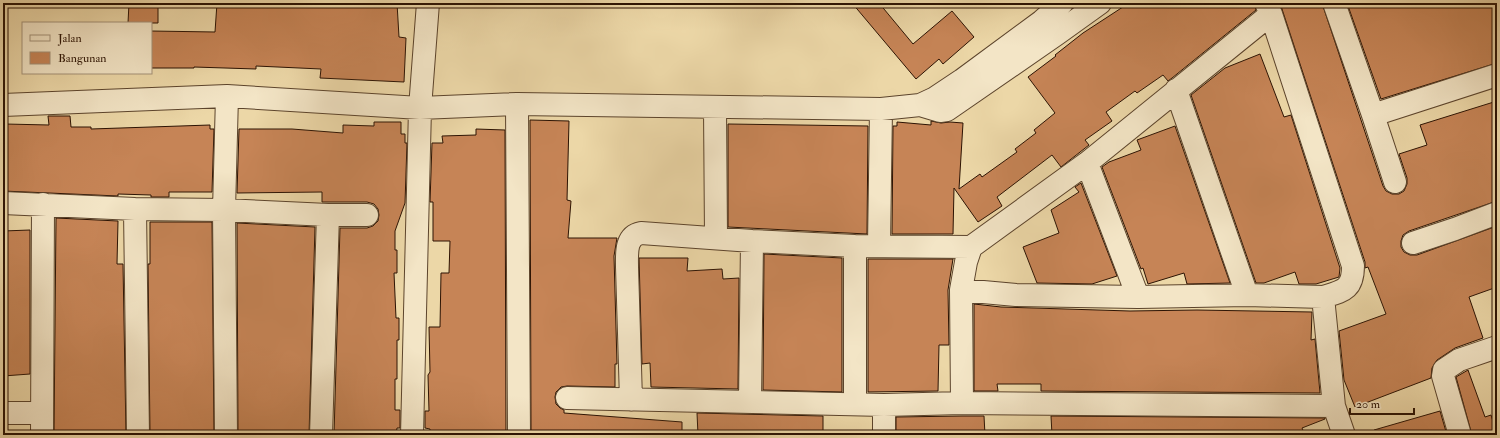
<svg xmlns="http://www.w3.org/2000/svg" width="1500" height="438" font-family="'IM FELL Double Pica',serif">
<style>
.building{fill:#c68456;stroke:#2c1303}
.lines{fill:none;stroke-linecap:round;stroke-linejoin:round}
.street-casing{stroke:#5c442c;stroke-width:24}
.street{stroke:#f3e5c6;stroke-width:22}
</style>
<rect width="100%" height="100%" fill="#ecd7a7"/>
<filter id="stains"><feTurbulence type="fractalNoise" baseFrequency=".005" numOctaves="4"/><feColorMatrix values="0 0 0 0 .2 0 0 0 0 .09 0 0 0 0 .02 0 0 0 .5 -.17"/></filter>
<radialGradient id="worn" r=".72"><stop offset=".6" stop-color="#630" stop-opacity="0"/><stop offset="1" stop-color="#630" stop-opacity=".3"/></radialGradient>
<path class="building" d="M 129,3 L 158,3 L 158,23 L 128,23 Z
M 217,3 L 397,3 L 399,37 L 406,38 L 404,82 L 320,78 L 321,69 L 256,66 L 256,69 L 194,67 L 194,68 L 151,68 L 151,31 L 215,32 Z
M 852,3 L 879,3 L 913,44 L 952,11 L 974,37 L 943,64 L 939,59 L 916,79 Z
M 1129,3 L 1254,3 L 1256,10 L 1172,78 L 1168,81 L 1163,75 L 1137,93 L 1135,91 L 1106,112 L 1112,121 L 1085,140 L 1089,145 L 1061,167 L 1052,155 L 997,197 L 1002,206 L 978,222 L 954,188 L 953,234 L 892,234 L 893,126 L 897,126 L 897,122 L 931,125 L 931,121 L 941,123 L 950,122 L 963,123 L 959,189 L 980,174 L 982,177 L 1017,152 L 1015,149 L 1036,133 L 1034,130 L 1055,113 L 1028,77 L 1056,56 L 1055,55 L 1083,33 Z
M 1280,3 L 1322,3 L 1383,186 L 1386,191 L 1392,194 L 1399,194 L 1404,191 L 1407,184 L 1407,178 L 1399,154 L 1427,145 L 1420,125 L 1497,101 L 1497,201 L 1409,231 L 1403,235 L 1401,241 L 1401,247 L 1404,252 L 1410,255 L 1417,255 L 1497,226 L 1497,287 L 1469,297 L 1483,338 L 1455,348 L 1437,360 L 1432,368 L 1431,378 L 1355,407 L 1344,380 L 1339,331 L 1386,314 L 1368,267 L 1365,268 L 1365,262 Z
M 1347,3 L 1497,3 L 1497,63 L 1381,99 Z
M 1260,54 L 1284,117 L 1291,115 L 1340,268 L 1339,277 L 1316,284 L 1299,284 L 1295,272 L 1264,283 L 1256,283 L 1191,95 L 1225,68 Z
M 48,116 L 70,116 L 71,127 L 91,127 L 91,129 L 210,125 L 210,129 L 214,129 L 212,192 L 169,192 L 169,197 L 151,197 L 151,195 L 118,194 L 118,196 L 3,191 L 5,124 L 49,125 Z
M 530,120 L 569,121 L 567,200 L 571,201 L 568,238 L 617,238 L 614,256 L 617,364 L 615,364 L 615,387 L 567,386 L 561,387 L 556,392 L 555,397 L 556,404 L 560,408 L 564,410 L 564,413 L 682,422 L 682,435 L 531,435 Z
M 374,122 L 401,122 L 401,134 L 405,134 L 405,143 L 407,143 L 405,203 L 395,231 L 395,250 L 397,250 L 397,273 L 394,273 L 396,318 L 399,318 L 399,340 L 397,340 L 397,379 L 395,379 L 395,410 L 400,410 L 400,428 L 397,428 L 396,435 L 334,435 L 340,228 L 367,228 L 373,226 L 378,221 L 379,215 L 378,209 L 374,204 L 367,202 L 322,202 L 322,192 L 237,193 L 239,129 L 292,129 L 343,133 L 343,125 L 374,126 Z
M 728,124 L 868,126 L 867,234 L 728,227 Z
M 1175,126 L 1230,283 L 1187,284 L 1184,273 L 1148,284 L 1143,268 L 1141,269 L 1102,167 L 1109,162 L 1141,150 L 1137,140 Z
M 476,129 L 505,130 L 506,435 L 430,435 L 430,429 L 425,428 L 425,411 L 429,411 L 428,375 L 430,372 L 429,327 L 440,327 L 441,273 L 449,273 L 450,241 L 433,241 L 433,202 L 430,202 L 432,143 L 443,143 L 442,136 L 476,135 Z
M 1081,183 L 1117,276 L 1092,284 L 1037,283 L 1023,247 L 1059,233 L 1051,210 L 1079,192 L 1075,187 Z
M 56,218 L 118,221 L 117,264 L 123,264 L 126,435 L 54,435 Z
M 150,222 L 212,222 L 214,435 L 150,435 L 148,264 L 150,264 Z
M 237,223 L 315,227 L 309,435 L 238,435 Z
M 30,230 L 30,374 L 3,376 L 3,231 Z
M 764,254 L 842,258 L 842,392 L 763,390 Z
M 639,258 L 688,258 L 687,271 L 722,269 L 723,279 L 739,278 L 738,389 L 651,387 L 650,363 L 642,364 Z
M 868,259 L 953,259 L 948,290 L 949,345 L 939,345 L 938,391 L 868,392 Z
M 974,304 L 1001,307 L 1130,311 L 1197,310 L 1312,312 L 1311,340 L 1315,339 L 1320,393 L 1041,391 L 1041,384 L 997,384 L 998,391 L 974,391 Z
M 1468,370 L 1485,417 L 1491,415 L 1497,435 L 1472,435 L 1456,377 Z
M 1440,411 L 1447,435 L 1374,435 L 1374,430 Z
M 697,413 L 823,416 L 823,435 L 698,435 Z
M 962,416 L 984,416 L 985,435 L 896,435 L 896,417 Z
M 1051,416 L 1325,418 L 1325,419 L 1302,428 L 1305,435 L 1052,435 Z"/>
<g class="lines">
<defs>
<path id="street" d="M 1266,3 L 1271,14 L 1353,266 C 1353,290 1343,291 1323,297 L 1334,406 L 1344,435
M 1334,3 L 1373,115 L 1395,182
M 1176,90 L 1247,295
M 517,104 L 519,435
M 3,105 L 227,96 L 420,108 L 517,104 L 881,109 L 920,105 L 935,98 L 962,80 L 1042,21 L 1062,3
M 920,105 L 940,111 L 947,110 L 1057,34 L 1100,3
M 715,108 L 716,237
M 1373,115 L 1497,75
M 1087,163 L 1138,297
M 3,203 L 135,209 L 224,210 L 328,215 L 367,215
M 135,209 L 138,435
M 1413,243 L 1455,229 L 1497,213
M 879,245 L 881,109
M 855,246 L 855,404
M 961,290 L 1016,295 L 1138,297 L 1247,295 L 1323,297
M 567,398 L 884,405 L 962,403 L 1334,406
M 631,400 L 627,267 C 627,254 625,236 641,233 L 752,241 L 855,246 L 971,247
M 750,402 L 752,241
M 962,403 L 961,290 L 966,262 L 971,247 L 1087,163 L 1271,14
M 884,405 L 884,435
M 3,413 L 42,413
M 42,435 L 43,204
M 226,435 L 224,210 L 227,96
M 321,435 L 328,215
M 412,435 L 420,108 L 428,3
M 1460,435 L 1443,376 L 1444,370 L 1459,360 L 1497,347"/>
</defs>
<use href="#street" class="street-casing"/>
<use href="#street" class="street"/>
</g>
<rect width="1500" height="438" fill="none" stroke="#ecd7a7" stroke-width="16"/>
<rect x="4" y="4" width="1492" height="430" fill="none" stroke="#2c1303" stroke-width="2"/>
<rect x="8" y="8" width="1484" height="422" fill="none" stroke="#2c1303"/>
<rect x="22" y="22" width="130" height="52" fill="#f3e5c6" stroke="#a39178"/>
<rect x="30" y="35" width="20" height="6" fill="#f3e5c6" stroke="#a39178"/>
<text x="58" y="42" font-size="12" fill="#2c1303">Jalan</text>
<rect x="30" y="52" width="20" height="12" fill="#c68456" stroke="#a39178"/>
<text x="58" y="62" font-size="12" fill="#2c1303">Bangunan</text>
<path d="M1350 408v6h64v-6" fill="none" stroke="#2c1303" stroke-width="2"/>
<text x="1356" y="408" font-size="12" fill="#2c1303" stroke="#f3e5c6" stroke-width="3" paint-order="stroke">20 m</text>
<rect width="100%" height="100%" filter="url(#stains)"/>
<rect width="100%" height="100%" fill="url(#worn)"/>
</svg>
